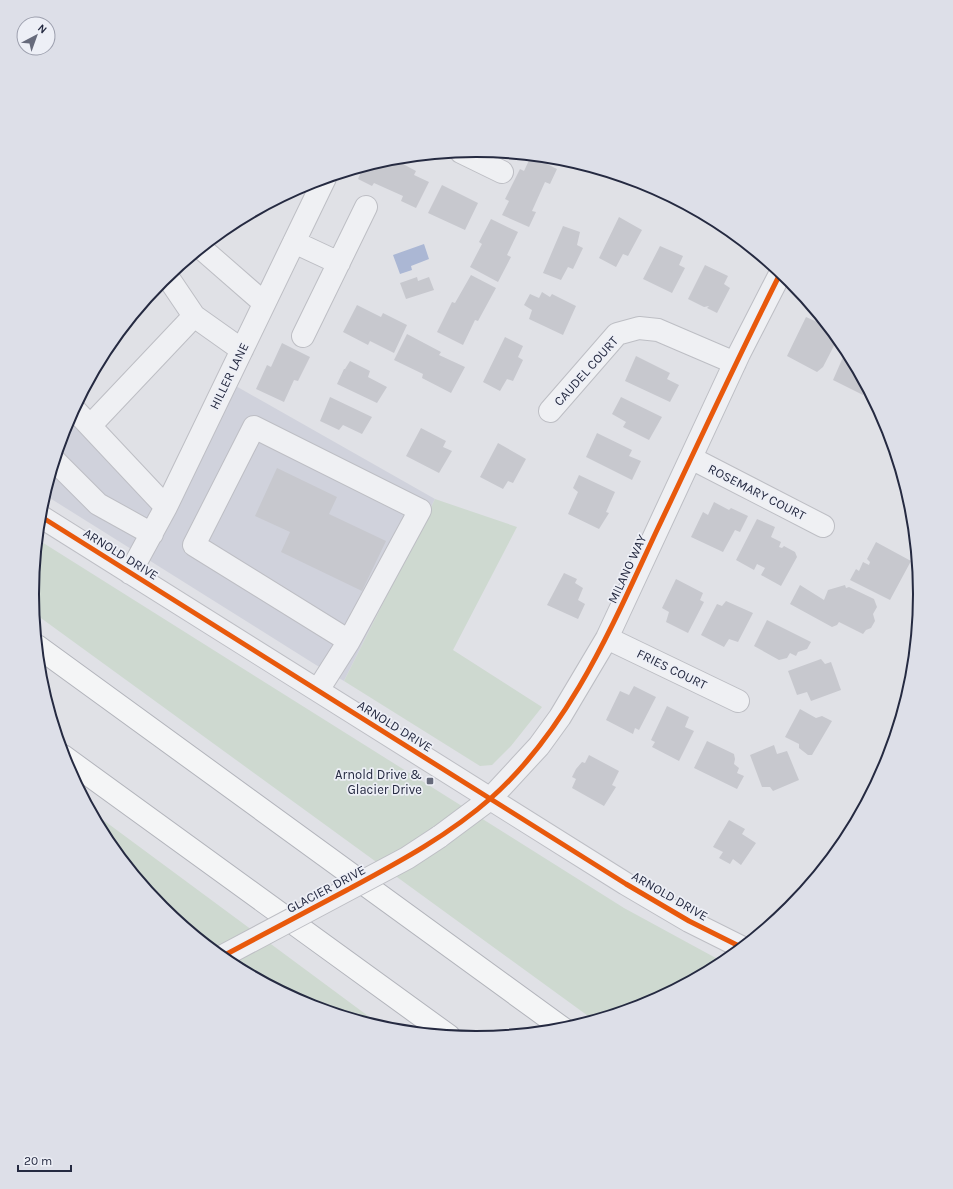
<svg xmlns="http://www.w3.org/2000/svg" width="953" height="1189" font-family="Karla,sans-serif">
<style>
.built{fill:#d0d2dc}
.green{fill:#ced9d0}
.water{fill:#abb7d4}
.building{fill:#c7c8ce}
.lines{fill:none;stroke-linecap:round;stroke-linejoin:round}
.minor-casing{stroke:#bdbec4;stroke-width:24}
.highway-casing{stroke:#b2b4bb;stroke-width:24}
.minor{stroke:#eff0f3;stroke-width:22}
.highway{stroke:#f4f5f6;stroke-width:22}
.minor-bridge-casing{stroke:#bdbec4;stroke-width:24;stroke-linecap:butt}
.minor-bridge{stroke:#eff0f3;stroke-width:22}
.cycleway-casing{stroke:#edeff6;stroke-width:8}
.cycleway{stroke:#e8590c;stroke-width:5}
.poi-dot{fill:#666a7b;stroke:#edeff6;stroke-width:1.5}
.labels{text-anchor:middle;dominant-baseline:central;stroke-width:3.5;stroke-linejoin:round;paint-order:stroke}
.street-label{font-size:13px;fill:#252a41;stroke:#edeff6}
.poi-label{font-size:13px;fill:#252a41;stroke:#edeff6;text-anchor:end}
.rim{fill:none;stroke:#252a41;stroke-width:2}
</style>
<rect width="100%" height="100%" fill="#e0e1e6"/>
<path class="built" d="M 227,381 L 435,499 L 344,681 L 316,665 L 45,495 L 66,424 L 74,409 L 166,506 Z"/>
<path class="green" d="M 435,499 L 517,527 L 453,650 L 542,707 L 511,746 L 492,765 L 480,766 L 344,681 Z
M 37,539 L 624,908 L 725,963 L 646,1005 L 595,1021 L 34,613 L 32,594 Z
M 91,811 L 387,1030 L 306,1005 L 229,964 L 162,909 L 107,841 Z"/>
<path class="water" d="M 424,244 L 429,259 L 411,266 L 412,270 L 400,274 L 393,255 Z"/>
<path class="building" d="M 531,156 L 557,169 L 550,184 L 545,182 L 532,211 L 536,212 L 529,227 L 502,215 L 509,201 L 505,199 L 520,169 L 524,171 Z
M 392,158 L 416,171 L 414,175 L 429,182 L 416,208 L 401,201 L 403,196 L 374,183 L 372,186 L 358,179 L 363,167 Z
M 442,185 L 478,203 L 465,230 L 428,213 Z
M 619,217 L 642,230 L 628,256 L 623,254 L 616,267 L 599,258 Z
M 491,219 L 518,232 L 507,255 L 511,257 L 498,282 L 470,267 L 482,244 L 479,242 Z
M 563,226 L 580,232 L 577,245 L 583,248 L 573,269 L 568,267 L 561,280 L 543,273 Z
M 660,246 L 683,256 L 679,265 L 685,268 L 672,293 L 643,279 Z
M 705,265 L 728,276 L 724,284 L 730,288 L 717,313 L 707,308 L 709,306 L 704,307 L 688,299 Z
M 471,275 L 496,288 L 478,321 L 475,320 L 463,345 L 437,332 L 452,302 L 455,303 Z
M 417,277 L 418,281 L 429,277 L 434,290 L 406,299 L 400,283 Z
M 542,292 L 550,297 L 552,294 L 576,306 L 563,335 L 529,319 L 532,310 L 524,305 L 530,294 L 539,298 Z
M 357,305 L 381,317 L 383,313 L 407,325 L 394,353 L 370,341 L 368,345 L 343,332 Z
M 806,317 L 824,325 L 823,327 L 833,332 L 838,338 L 823,367 L 817,372 L 787,356 Z
M 407,334 L 441,352 L 439,355 L 465,367 L 451,393 L 422,378 L 423,374 L 394,360 Z
M 505,337 L 523,346 L 518,357 L 523,360 L 513,381 L 507,379 L 500,391 L 483,382 Z
M 282,343 L 310,357 L 298,381 L 294,380 L 284,402 L 256,389 L 267,365 L 271,367 Z
M 847,348 L 868,388 L 863,395 L 833,380 Z
M 636,356 L 670,373 L 667,379 L 679,385 L 670,402 L 625,381 Z
M 350,361 L 370,371 L 368,377 L 387,387 L 377,403 L 337,384 L 344,369 L 345,369 Z
M 330,397 L 372,417 L 362,434 L 343,425 L 339,430 L 320,421 Z
M 621,397 L 662,417 L 649,440 L 623,427 L 626,422 L 612,414 Z
M 877,405 L 883,416 L 875,413 Z
M 421,428 L 446,441 L 443,447 L 452,451 L 439,473 L 406,456 Z
M 597,433 L 632,450 L 629,456 L 641,461 L 632,480 L 586,457 Z
M 498,443 L 526,459 L 513,483 L 508,481 L 503,489 L 480,477 Z
M 277,468 L 337,497 L 329,514 L 386,541 L 362,591 L 281,552 L 290,532 L 255,516 Z
M 579,475 L 615,492 L 606,512 L 609,513 L 599,529 L 568,514 L 578,492 L 573,488 Z
M 714,502 L 729,510 L 731,508 L 748,516 L 740,532 L 735,530 L 723,552 L 691,537 L 703,512 L 708,515 Z
M 757,519 L 775,527 L 771,537 L 781,542 L 779,547 L 782,548 L 784,546 L 795,552 L 797,557 L 781,586 L 761,575 L 765,568 L 757,564 L 754,570 L 736,560 Z
M 876,542 L 911,561 L 890,600 L 850,580 L 856,569 L 859,571 L 863,562 L 869,565 L 870,562 L 867,559 Z
M 564,573 L 577,579 L 575,583 L 583,588 L 578,600 L 585,604 L 578,619 L 547,605 Z
M 676,579 L 703,593 L 700,600 L 704,602 L 688,633 L 666,622 L 669,612 L 662,608 Z
M 800,585 L 824,600 L 828,590 L 845,585 L 846,588 L 849,587 L 874,599 L 877,607 L 873,614 L 875,621 L 871,628 L 866,630 L 863,634 L 839,622 L 837,625 L 832,627 L 790,604 Z
M 726,601 L 753,613 L 738,642 L 729,639 L 724,647 L 701,635 L 717,604 L 722,606 Z
M 767,620 L 811,642 L 807,649 L 798,652 L 796,656 L 790,653 L 787,658 L 779,660 L 754,646 Z
M 821,659 L 825,664 L 831,662 L 841,690 L 811,701 L 807,692 L 797,695 L 788,671 Z
M 634,686 L 656,697 L 639,730 L 635,728 L 633,734 L 606,720 L 620,691 L 629,695 Z
M 667,706 L 689,717 L 685,727 L 694,731 L 679,761 L 652,747 L 655,742 L 651,740 Z
M 800,709 L 816,718 L 822,716 L 832,721 L 812,755 L 808,755 L 799,748 L 799,744 L 785,737 Z
M 707,741 L 734,754 L 735,759 L 734,764 L 739,768 L 737,773 L 744,776 L 737,789 L 694,768 Z
M 774,745 L 777,754 L 787,751 L 799,780 L 773,791 L 770,787 L 762,787 L 750,755 Z
M 589,755 L 619,771 L 612,785 L 616,787 L 604,806 L 572,788 L 576,779 L 572,777 L 576,769 L 582,762 L 585,763 Z
M 729,820 L 745,829 L 742,834 L 756,843 L 741,865 L 733,859 L 730,864 L 719,858 L 723,852 L 713,847 Z"/>
<g class="lines">
<defs>
<path id="minor" d="M 461,152 L 502,172
M 294,242 L 339,263
M 201,248 L 264,303
M 167,276 L 194,316 L 242,350
M 303,336 L 366,207
M 74,409 L 166,507
M 550,411 L 617,334 L 639,328 L 658,330 L 735,363
M 90,426 L 194,316
M 691,458 L 823,526
M 55,461 L 98,504 L 152,534
M 40,516 L 626,884 L 689,921 L 743,948
M 130,573 L 166,507 L 325,178
M 607,638 L 738,701
M 318,690 L 349,641 L 420,510 L 254,427 L 194,545 L 349,641
M 439,837 L 490,799 L 539,746 L 560,717 L 607,638 L 739,354 L 781,272"/>
<path id="highway" d="M 37,646 L 565,1030
M 63,756 L 449,1036"/>
</defs>
<use href="#minor" class="minor-casing"/>
<use href="#highway" class="highway-casing"/>
<use href="#minor" class="minor"/>
<use href="#highway" class="highway"/>
<defs>
<path id="minor-bridge" d="M 221,957 L 407,858 L 439,837"/>
</defs>
<use href="#minor-bridge" class="minor-bridge-casing"/>
<use href="#minor-bridge" class="minor-bridge"/>
<defs>
<path id="cycleway" d="M 40,516 L 626,884 L 689,921 L 743,948
M 221,957 C 263,935 305,912 347,890 C 397,863 448,836 491,798 C 570,728 613,624 657,530 C 698,444 738,357 781,272"/>
</defs>
<use href="#cycleway" class="cycleway-casing"/>
<use href="#cycleway" class="cycleway"/>
</g>
<rect class="poi-dot" x="426" y="777" width="8" height="8" rx="2"/>
<g class="labels">
<g class="street-label">
<text transform="translate(586 371) rotate(-48)">CAUDEL COURT</text>
<text transform="translate(229 376) rotate(-64)">HILLER LANE</text>
<text transform="translate(757 492) rotate(27)">ROSEMARY COURT</text>
<text transform="translate(121 554) rotate(32)">ARNOLD DRIVE</text>
<text transform="translate(627 569) rotate(-65)">MILANO WAY</text>
<text transform="translate(672 669) rotate(26)">FRIES COURT</text>
<text transform="translate(395 726) rotate(32)">ARNOLD DRIVE</text>
<text transform="translate(326 889) rotate(-28)">GLACIER DRIVE</text>
<text transform="translate(670 896) rotate(30)">ARNOLD DRIVE</text>
</g>
<g class="poi-label">
<text x="422" y="774">Arnold Drive &amp;<tspan x="422" dy="15">Glacier Drive</tspan></text>
</g>
</g>
<path d="M0 0H953V1189H0ZM39 594a437 437 0 1 1 874 0a437 437 0 1 1-874 0Z" fill="#dddfe8" fill-rule="evenodd"/>
<path class="rim" d="M39 594a437 437 0 1 1 874 0a437 437 0 1 1-874 0Z"/>
<g transform="translate(36 36) rotate(41)"><circle r="19" fill="#edeff6" stroke="#9da0ae"/>
<path d="M0-3L7 15L0 10L-7 15Z" fill="#666a7b"/>
<text y="-6" font-size="11" font-weight="bold" text-anchor="middle" fill="#252a41">N</text>
</g>
<path d="M18 1165v6h53v-6" fill="none" stroke="#252a41" stroke-width="2"/>
<text x="24" y="1165" font-size="12" fill="#252a41" stroke="#edeff6" stroke-width="3" paint-order="stroke">20 m</text>
</svg>
